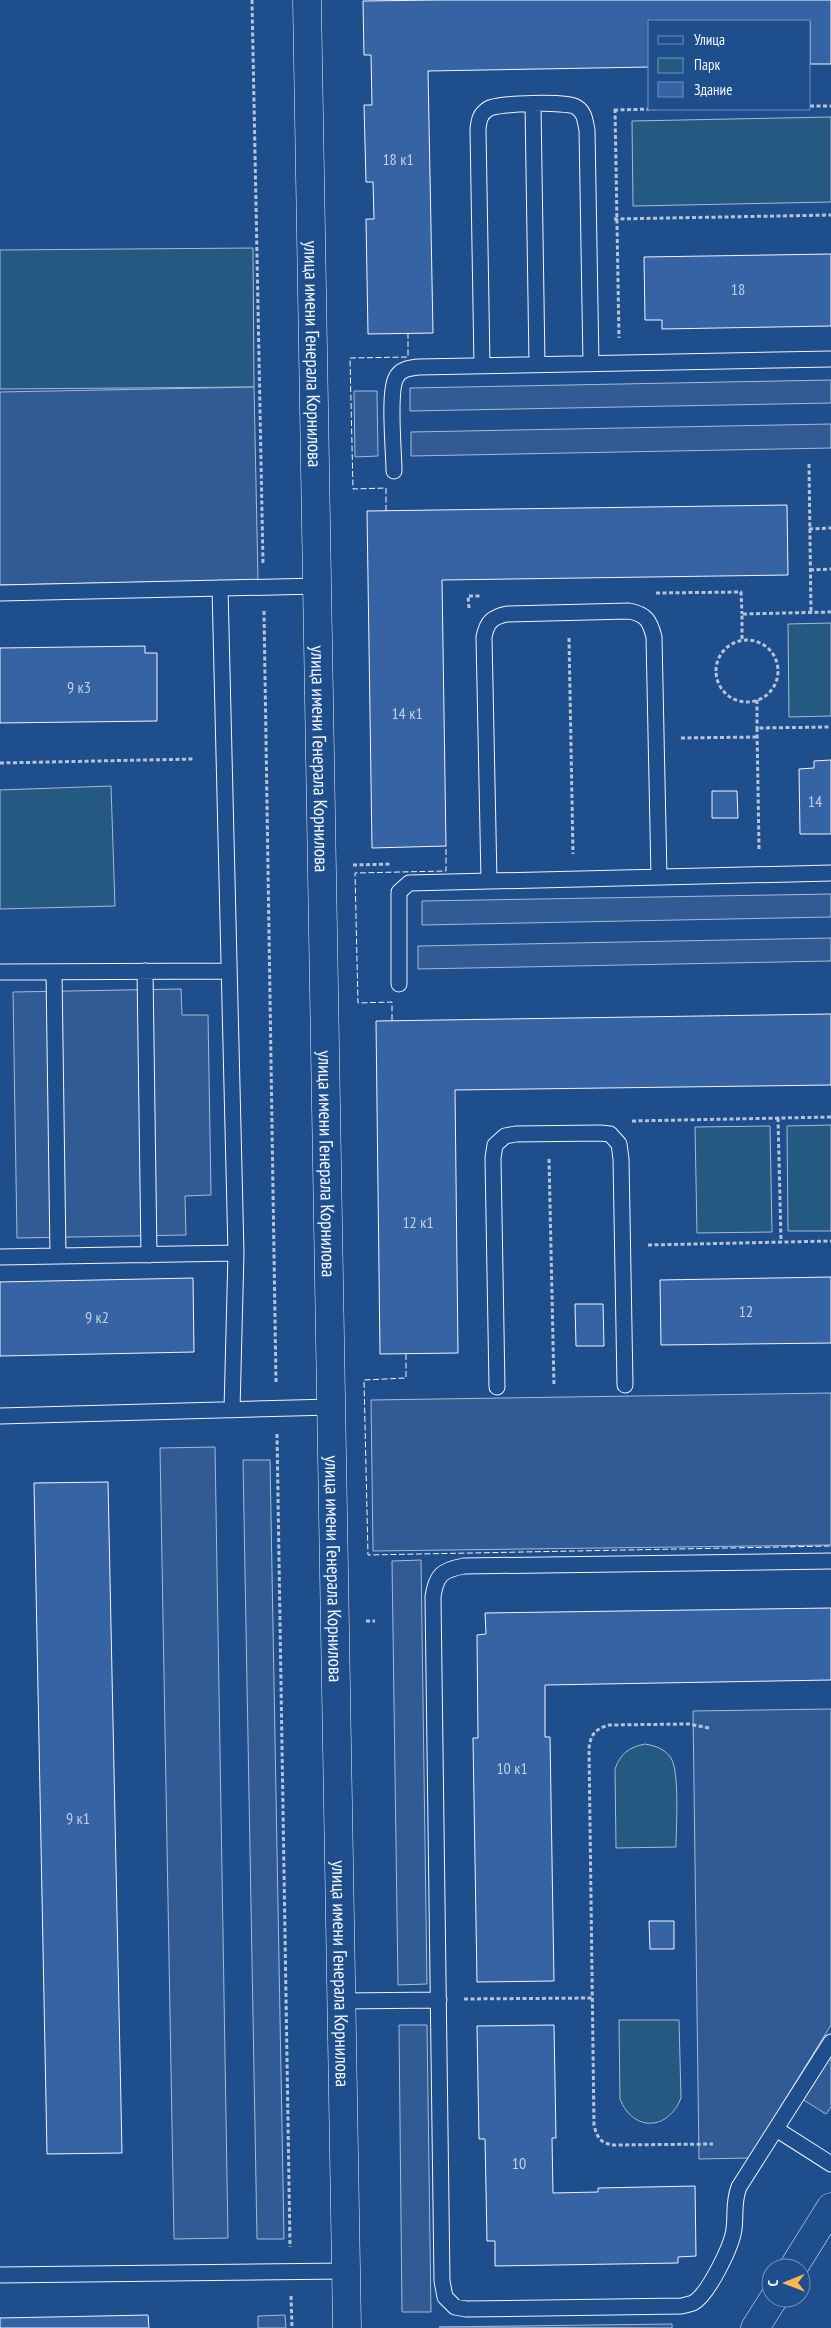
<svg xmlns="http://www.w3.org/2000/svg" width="831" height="2328" font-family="'PT Sans Narrow',sans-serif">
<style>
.green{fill:#245a82;stroke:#a8bbd7}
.parking{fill:#305b95;stroke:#a8bbd7}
.building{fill:#3563a3;stroke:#f2f6ff}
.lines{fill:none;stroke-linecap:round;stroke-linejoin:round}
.service-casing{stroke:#f2f6ff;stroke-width:17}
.minor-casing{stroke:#f2f6ff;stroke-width:29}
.path{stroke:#b3c4dc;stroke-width:3;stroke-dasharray:4 2.5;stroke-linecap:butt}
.service{stroke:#1f4e8c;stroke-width:15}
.minor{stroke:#1f4e8c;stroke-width:28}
.fence{stroke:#f2f6ff;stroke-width:1;stroke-dasharray:6 2.5;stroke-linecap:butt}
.labels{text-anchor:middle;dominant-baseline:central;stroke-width:4;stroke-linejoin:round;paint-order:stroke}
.number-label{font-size:16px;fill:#c3d1e8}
.street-label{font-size:19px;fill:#f2f6ff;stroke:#1f4e8c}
</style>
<rect width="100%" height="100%" fill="#1f4e8c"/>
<path class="green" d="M 831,117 L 831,202 L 633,206 L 632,121 Z
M 253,248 L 254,387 L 0,389 L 0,250 Z
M 831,623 L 831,716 L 789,717 L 788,624 Z
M 111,786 L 115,906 L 0,909 L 0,790 Z
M 831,1125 L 831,1231 L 788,1231 L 787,1126 Z
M 770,1126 L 772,1232 L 697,1233 L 695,1127 Z
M 645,1744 C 656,1746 665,1749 671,1758 C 680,1773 676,1828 676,1847 L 616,1848 L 615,1769 C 620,1754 629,1747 645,1744 Z
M 619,2020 L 679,2020 L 681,2098 C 668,2131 633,2132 620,2099 Z"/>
<path class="parking" d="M 831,380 L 831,403 L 410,411 L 410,388 Z
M 254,387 L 258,580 L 0,585 L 0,392 Z
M 354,391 L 377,391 L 378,456 L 355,457 Z
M 831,424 L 831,448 L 411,456 L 411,432 Z
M 831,894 L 831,917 L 422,925 L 422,901 Z
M 831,938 L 831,961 L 418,969 L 418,946 Z
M 181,989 L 182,1015 L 208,1015 L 211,1195 L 185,1196 L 186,1235 L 17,1238 L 13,992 Z
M 831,1393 L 831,1545 L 373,1551 L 371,1400 Z
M 215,1447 L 228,2238 L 174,2239 L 160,1448 Z
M 243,1460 L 270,1460 L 284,2239 L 257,2239 Z
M 421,1560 L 427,1984 L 398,1985 L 392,1561 Z
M 831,1709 L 831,2025 L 749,2158 L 699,2159 L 693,1711 Z
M 399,2025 L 427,2025 L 431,2312 L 402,2312 Z
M 831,2053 L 831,2107 L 826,2114 L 802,2099 Z
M 285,2315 L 286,2328 L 258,2328 L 258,2316 Z
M 672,2324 L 672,2328 L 439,2327 Z"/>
<path class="building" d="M 438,0 L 831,0 L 831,64 L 810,64 L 810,21 L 650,21 L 650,67 L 428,71 L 433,333 L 368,334 L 366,219 L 374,219 L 373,182 L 366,182 L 364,105 L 372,105 L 371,55 L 364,55 L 363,1 Z
M 831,254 L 831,326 L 662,329 L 662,320 L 645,320 L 644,257 Z
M 787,505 L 788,575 L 442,580 L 446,846 L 372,848 L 367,511 Z
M 145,646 L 145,653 L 157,653 L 157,721 L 0,723 L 0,648 Z
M 831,760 L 831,834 L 800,834 L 799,769 L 814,768 L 814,761 Z
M 712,791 L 737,791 L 738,818 L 712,818 Z
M 831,1014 L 831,1085 L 455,1090 L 458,1353 L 380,1354 L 376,1021 Z
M 831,1277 L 831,1343 L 661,1345 L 660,1280 Z
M 193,1278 L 194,1352 L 0,1356 L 0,1282 Z
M 575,1304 L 603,1304 L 604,1346 L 576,1346 Z
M 108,1482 L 122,2153 L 47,2154 L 34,1483 Z
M 831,1608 L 831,1680 L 545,1685 L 545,1737 L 550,1737 L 554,1981 L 477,1982 L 473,1738 L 478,1738 L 477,1635 L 486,1634 L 485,1613 Z
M 649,1921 L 674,1921 L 674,1949 L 650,1949 Z
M 554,2025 L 556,2138 L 552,2138 L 553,2193 L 598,2192 L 598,2188 L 695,2186 L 696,2256 L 678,2257 L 678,2263 L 495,2266 L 495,2241 L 487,2241 L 485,2139 L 479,2139 L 477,2026 Z
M 148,2315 L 149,2328 L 0,2328 L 0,2318 Z"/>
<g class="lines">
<defs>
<path id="service" d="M 533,105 L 537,364
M 482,365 L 478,129 C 479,120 480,114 488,109 C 496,103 568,101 576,107 C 585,112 585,121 587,130 L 591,364
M 394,471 C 394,452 388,393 396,378 C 400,369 410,368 419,367 L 831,359
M 220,588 L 236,1253 L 232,1410
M 0,593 L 317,586
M 489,880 L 484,637 C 487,622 492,617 507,614 L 629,611 C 646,614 650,621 654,637 L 659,877
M 145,971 L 149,1255
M 0,972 L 229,971
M 54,972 L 58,1256
M 399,984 L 399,892 L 409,883 L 831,873
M 0,1257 L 236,1253
M 497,1387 L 493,1158 L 495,1145 L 505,1136 L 516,1134 L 600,1133 L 610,1134 L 619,1144 L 621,1159 L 625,1385
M 0,1416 L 331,1407
M 831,1561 L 464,1566 C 442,1570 436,1575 433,1597 L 442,2281 L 445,2297 L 455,2307 L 466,2309 L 682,2306 C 685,2305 690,2304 693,2303 C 708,2295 732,2246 734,2229 C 736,2214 733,2202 739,2187 L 831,2042
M 342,2001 L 439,2000
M 776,2129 L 831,2164
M 0,2275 L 346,2271"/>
<g id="minor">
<path id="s1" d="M 307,0 L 347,2328"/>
<path d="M 793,2268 L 831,2207"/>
<path d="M 755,2328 L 774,2298"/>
</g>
</defs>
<use href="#service" class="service-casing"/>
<use href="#minor" class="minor-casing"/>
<path class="path" d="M 252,0 L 263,563
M 810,106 L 831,106
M 615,109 L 619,338
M 614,110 L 655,109
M 614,219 L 831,215
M 809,464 L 811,612
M 809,529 L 831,528
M 810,570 L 831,569
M 656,593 L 741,592 L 742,614
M 469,608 L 468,596 L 480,596
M 264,611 L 276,1383
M 569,638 L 573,854
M 742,639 L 742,614 L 831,612
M716 671a31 31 0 1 1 62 0a31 31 0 1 1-62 0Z
M 757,700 L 757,728
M 681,738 L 757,737
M 0,763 L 194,759
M 759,849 L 757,728 L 831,727
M 353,865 L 392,864
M 778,1118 L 781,1242
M 632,1121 L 831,1117
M 549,1159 L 554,1386
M 648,1245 L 831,1241
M 277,1434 L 290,2247
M 366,1621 L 375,1621
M 709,1728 L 689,1724 L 609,1725 C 595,1729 591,1734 589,1748 L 594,2125 C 597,2138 601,2144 615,2145 L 713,2144
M 464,1999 L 592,1998
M 291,2296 L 292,2328"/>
<use href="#service" class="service"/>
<use href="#minor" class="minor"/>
<path class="fence" d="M 386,511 L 386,488 L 353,489 L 350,358 L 408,357 L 408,333
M 392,1020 L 392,1002 L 358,1003 L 355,873 L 446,871 L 446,846
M 406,1354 L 406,1378 L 364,1380 L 368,1555 L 831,1546"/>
</g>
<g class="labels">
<g class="number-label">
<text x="398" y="159">18 к1</text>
<text x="738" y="289">18</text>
<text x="79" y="687">9 к3</text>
<text x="407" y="713">14 к1</text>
<text x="815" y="801">14</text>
<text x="418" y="1222">12 к1</text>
<text x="746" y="1311">12</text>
<text x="97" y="1317">9 к2</text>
<text x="512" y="1768">10 к1</text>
<text x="78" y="1818">9 к1</text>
<text x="519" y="2163">10</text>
</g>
<g class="street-label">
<text stroke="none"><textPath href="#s1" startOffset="354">улица имени Генерала Корнилова</textPath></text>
<text stroke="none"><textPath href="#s1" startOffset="759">улица имени Генерала Корнилова</textPath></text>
<text stroke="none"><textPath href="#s1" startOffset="1164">улица имени Генерала Корнилова</textPath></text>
<text stroke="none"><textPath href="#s1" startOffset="1569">улица имени Генерала Корнилова</textPath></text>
<text stroke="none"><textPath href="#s1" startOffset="1974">улица имени Генерала Корнилова</textPath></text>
</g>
</g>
<rect x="648" y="20" width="162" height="90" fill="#1f4e8c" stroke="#7391ba"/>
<rect x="658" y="36" width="25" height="8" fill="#1f4e8c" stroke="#7391ba"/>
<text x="694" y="45" font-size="15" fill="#f2f6ff">Улица</text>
<rect x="658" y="58" width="25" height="15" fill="#245a82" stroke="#7391ba"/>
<text x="694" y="70" font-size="15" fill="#f2f6ff">Парк</text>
<rect x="658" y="82" width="25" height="15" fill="#3563a3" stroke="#7391ba"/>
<text x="694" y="95" font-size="15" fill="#f2f6ff">Здание</text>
<g transform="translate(786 2283) rotate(269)"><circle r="24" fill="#1f4e8c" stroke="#7391ba"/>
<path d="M0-4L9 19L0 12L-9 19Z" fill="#ffb74d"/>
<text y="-8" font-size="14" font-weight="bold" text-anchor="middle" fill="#f2f6ff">С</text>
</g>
</svg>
